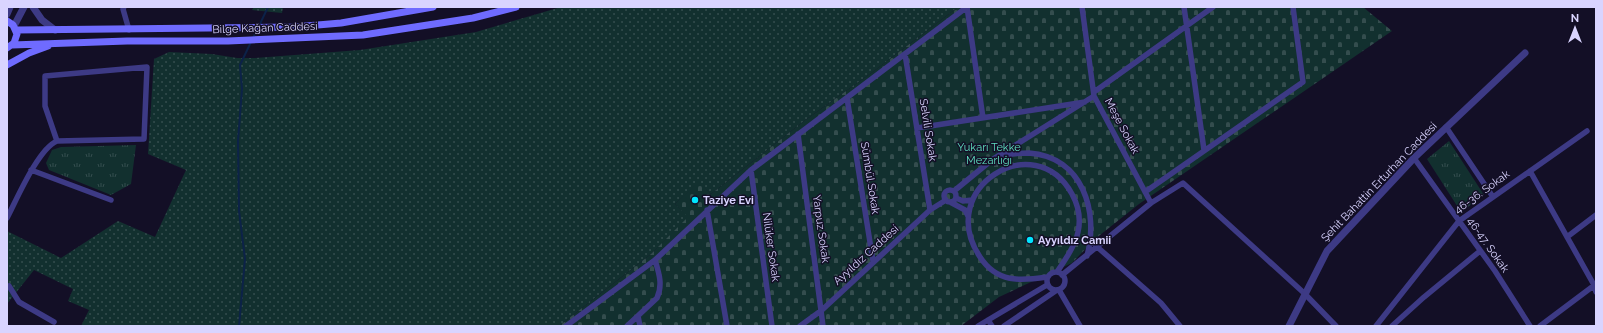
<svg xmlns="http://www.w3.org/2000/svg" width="1603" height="333" font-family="Raleway,sans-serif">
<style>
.grass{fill:url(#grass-dots)}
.cemetery{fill:url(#cemetery-stones)}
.park{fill:url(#park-tufts)}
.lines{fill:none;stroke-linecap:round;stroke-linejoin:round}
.stream{stroke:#0c2248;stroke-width:2}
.minor{stroke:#3d3a85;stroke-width:5.5}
.tertiary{stroke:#3d3a85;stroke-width:7}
.secondary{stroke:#6f6bff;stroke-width:7}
.poi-dot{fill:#00e5ff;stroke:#130f26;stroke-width:1.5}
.labels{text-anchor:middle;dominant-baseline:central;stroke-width:3;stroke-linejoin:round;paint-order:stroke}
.street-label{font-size:11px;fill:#d9d4ff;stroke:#130f26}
.park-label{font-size:11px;fill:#5fe0c0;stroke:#130f26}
.poi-label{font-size:11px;font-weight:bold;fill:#d9d4ff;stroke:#130f26;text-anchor:start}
</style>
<defs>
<pattern id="grass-dots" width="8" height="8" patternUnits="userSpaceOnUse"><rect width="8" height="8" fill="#12302f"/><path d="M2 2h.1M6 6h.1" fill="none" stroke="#344d4e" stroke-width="1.8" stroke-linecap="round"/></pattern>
<pattern id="cemetery-stones" width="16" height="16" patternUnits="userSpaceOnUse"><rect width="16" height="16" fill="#12302f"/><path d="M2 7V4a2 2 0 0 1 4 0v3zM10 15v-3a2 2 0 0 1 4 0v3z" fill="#344d4e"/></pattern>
<pattern id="park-tufts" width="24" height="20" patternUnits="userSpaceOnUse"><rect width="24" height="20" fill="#12302f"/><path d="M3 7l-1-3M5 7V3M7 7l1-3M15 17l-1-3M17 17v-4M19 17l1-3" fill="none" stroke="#344d4e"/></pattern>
</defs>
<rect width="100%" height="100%" fill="#130f26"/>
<path class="grass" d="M 254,7 L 283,7 L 282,13 L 252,10 Z
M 561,7 L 958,7 L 874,71 L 804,121 L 711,194 L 699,182 L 675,204 L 689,217 L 651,254 L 559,326 L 81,326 L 89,310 L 68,301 L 73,289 L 34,270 L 7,304 L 7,231 L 61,258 L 118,221 L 155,237 L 186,170 L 148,154 L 154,59 L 169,52 L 212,54 L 237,58 L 255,58 L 360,50 L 476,32 Z"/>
<path class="cemetery" d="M 958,7 L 1363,7 L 1392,31 L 1139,204 L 1095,239 L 1072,263 L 999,297 L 961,326 L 559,326 L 651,254 L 688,217 L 675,204 L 699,181 L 711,194 L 804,121 L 874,71 Z"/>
<path class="park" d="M 1449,141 L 1484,195 L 1461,212 L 1427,159 Z
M 136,145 L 131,184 L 111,195 L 49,170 L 46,163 L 52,150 L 61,147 Z"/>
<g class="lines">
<path class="stream" d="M 259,26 L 268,7
M 253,38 L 257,30
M 239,326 L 245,259 L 239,211 L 238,141 L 242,89 L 240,65 L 251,42"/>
<path class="minor" d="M 124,7 L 123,9 L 129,30
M 967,7 L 983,118
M 1082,7 L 1094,96 L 1151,203
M 1184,7 L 1204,150
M 905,54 L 930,210
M 1094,92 L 1213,7
M 847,98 L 873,261
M 1446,127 L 1493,197
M 917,128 L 1085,102
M 798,134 L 823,326
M 1001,155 C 1010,154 1020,153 1029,153 C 1083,157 1099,212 1087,256
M 1414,158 L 1495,271 L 1530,326
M 31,170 L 111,200
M 751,170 L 772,326
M 1530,171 L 1594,285 L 1596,292
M944 196a6 6 0 1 1 12 0a6 6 0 1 1-12 0Z
M 954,191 L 993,159 L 1094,96
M 1145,192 L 1303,82 L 1293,7
M 956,198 L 963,201 L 972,200
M 950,202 L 965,210 L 968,216
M 707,210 L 727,326
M 7,218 C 17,199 38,149 57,141 L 45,106 L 45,76 L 147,67 L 144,139 L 57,141
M 1567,237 L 1596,215
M 1095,245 L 1161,303 L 1180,326
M1047 281a9 9 0 1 1 18 0a9 9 0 1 1-18 0Z
M 1062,275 L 1151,203 L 1183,183 L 1304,293 L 1336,326
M 1047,277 C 1020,281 997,283 980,257 C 934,188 1035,126 1072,194 C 1078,205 1081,219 1078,232 C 1075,246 1065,260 1057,272
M 9,286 L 19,302 L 54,322
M 1059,290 L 1080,326
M 638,316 L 640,326
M 988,320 L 992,326
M 566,326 L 655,260 L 751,170 L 967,7
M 627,326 L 657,298 C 663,285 659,273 655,260
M 800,326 L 822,310 L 930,210 L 946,200
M 978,326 L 1047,285
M 1004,326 L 1057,290
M 1376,326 L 1459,221 L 1587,131
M 1392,326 L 1424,297 L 1480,251
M 1540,326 L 1596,284"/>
<path class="tertiary" d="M 33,7 L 42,20 L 55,30
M 7,14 L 10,7
M 14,26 L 24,7
M 1289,326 L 1327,251 L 1414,158 L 1525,53"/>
<path class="secondary" d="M 7,21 L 13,25 L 17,34 L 14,43 L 7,48
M 16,30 L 294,27 L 341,23 L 433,7
M 12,45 L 127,41 L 228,41 L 363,35 L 473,18 L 516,7
M 7,65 L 29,53 L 48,46"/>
</g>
<g class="poi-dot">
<circle cx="695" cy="200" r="4"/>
<circle cx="1030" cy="240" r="4"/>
</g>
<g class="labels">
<g class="street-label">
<text transform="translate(265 28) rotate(-2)">Bilge Kağan Caddesi</text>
<text transform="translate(1122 126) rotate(62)">Meşe Sokak</text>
<text transform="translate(928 130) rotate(81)">Selvili Sokak</text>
<text transform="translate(870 178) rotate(81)">Sümbül Sokak</text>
<text transform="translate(1379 182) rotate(-46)">Şehit Bahattin Erturhan Caddesi</text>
<text transform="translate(1482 192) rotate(-36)">46-36. Sokak</text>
<text transform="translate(821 229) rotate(82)">Yarpuz Sokak</text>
<text transform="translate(1488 245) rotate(55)">46-47. Sokak</text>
<text transform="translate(771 247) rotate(82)">Nilüker Sokak</text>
<text transform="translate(866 255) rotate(-42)">Ayyıldız Caddesi</text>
</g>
<g class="park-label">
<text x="989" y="147">Yukarı Tekke<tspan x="989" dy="13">Mezarlığı</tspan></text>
</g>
<g class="poi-label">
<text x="703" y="200">Taziye Evi</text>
<text x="1038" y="240">Ayyıldız Camii</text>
</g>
</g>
<rect width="1603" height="333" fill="none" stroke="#d9d4ff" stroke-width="16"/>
<g transform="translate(1575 28)" stroke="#130f26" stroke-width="3" paint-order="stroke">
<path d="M0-3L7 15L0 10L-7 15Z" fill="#d9d4ff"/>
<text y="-6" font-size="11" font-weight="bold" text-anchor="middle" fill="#d9d4ff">N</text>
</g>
</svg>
